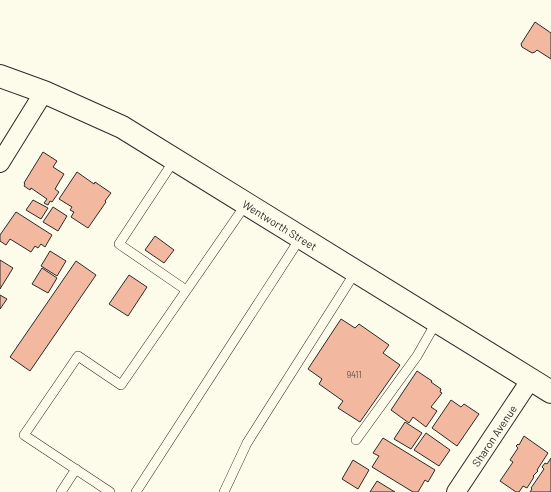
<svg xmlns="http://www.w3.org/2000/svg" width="551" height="492" font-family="Barlow,sans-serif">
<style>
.building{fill:#f2b8a0;stroke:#2b2b2b}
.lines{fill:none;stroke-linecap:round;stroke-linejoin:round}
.lane-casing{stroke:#2b2b2b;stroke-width:10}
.street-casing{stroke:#2b2b2b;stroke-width:20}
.secondary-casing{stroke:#2b2b2b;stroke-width:24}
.lane{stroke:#fdfbea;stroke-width:9}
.street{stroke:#fdfbea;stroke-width:18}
.secondary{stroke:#fdfbea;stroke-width:22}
.labels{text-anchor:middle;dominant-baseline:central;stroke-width:3;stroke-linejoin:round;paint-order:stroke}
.number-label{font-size:9px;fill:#5d4e48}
.street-label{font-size:11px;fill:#2b2b2b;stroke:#fdfbea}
</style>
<rect width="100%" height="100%" fill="#fdfbea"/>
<path class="building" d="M 535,22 L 551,33 L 551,59 L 537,50 L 535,52 L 532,53 L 522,47 L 521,44 Z
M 43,152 L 57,161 L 53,167 L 64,174 L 55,189 L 59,192 L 52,202 L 50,201 L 48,205 L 44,203 L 47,199 L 31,188 L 30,190 L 24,186 L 25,184 L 24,183 Z
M 77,172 L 94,184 L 95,182 L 111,193 L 105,201 L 106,202 L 88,228 L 71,217 L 74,212 L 70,210 L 72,207 L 59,199 Z
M 33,200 L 48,208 L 41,219 L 26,210 Z
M 53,207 L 67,216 L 58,231 L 43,222 Z
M 16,212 L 52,235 L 45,247 L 41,244 L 38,248 L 35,246 L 31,252 L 10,239 L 6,245 L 0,241 L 0,235 Z
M 155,236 L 174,250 L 164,263 L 145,250 Z
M 50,251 L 66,261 L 57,276 L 41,266 Z
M 0,260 L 13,268 L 0,289 Z
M 76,261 L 96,275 L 30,371 L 10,357 Z
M 42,268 L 57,278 L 48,293 L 32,284 Z
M 129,275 L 147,287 L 128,316 L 109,304 Z
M 0,295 L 7,299 L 0,309 Z
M 341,319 L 355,328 L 359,324 L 389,345 L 383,353 L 400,365 L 360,422 L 338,408 L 343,401 L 319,384 L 322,379 L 308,369 Z
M 417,371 L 432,381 L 431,382 L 441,389 L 440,392 L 442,393 L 431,407 L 437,411 L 426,427 L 413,417 L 409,423 L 391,410 Z
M 451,400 L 461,407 L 464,404 L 479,414 L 457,446 L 432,428 Z
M 405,422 L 422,433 L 411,449 L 394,439 Z
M 426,433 L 450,450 L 439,466 L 414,450 Z
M 524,436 L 548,453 L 537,470 L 538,471 L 533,476 L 534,477 L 527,488 L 523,486 L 519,492 L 516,492 L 500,481 L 513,462 L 510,460 L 518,448 L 516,446 L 518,444 L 519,445 Z
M 383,438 L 435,470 L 428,482 L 425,480 L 418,492 L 413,492 L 372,467 L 379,456 L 373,453 Z
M 551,458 L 551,492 L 530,492 L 532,489 L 531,488 L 544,469 L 542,467 L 545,463 L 547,464 Z
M 353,460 L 369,470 L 358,489 L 342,479 Z
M 377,481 L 395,492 L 370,492 Z"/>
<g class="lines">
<defs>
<path id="lane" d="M 175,159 L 119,244 L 186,290
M 356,440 L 417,356 L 437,321
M 61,492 L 76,469
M 110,492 L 24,435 L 78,356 L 121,385 L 246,204
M 136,492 L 301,237
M 224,492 L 247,443 L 356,271"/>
<g id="street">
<path d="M 0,163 L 44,92"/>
<path id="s1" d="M 456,492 L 531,379"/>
</g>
<g id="secondary">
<path id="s2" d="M 0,76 L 44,92 L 122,127 L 551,392"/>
</g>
</defs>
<use href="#lane" class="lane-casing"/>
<use href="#street" class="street-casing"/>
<use href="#secondary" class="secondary-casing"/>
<use href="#lane" class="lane"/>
<use href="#street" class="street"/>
<use href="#secondary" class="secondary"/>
</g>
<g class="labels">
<g class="number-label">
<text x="354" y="374">9411</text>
</g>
<g class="street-label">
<text stroke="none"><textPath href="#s2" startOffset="318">Wentworth Street</textPath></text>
<text stroke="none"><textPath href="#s1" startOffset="68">Sharon Avenue</textPath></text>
</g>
</g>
</svg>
